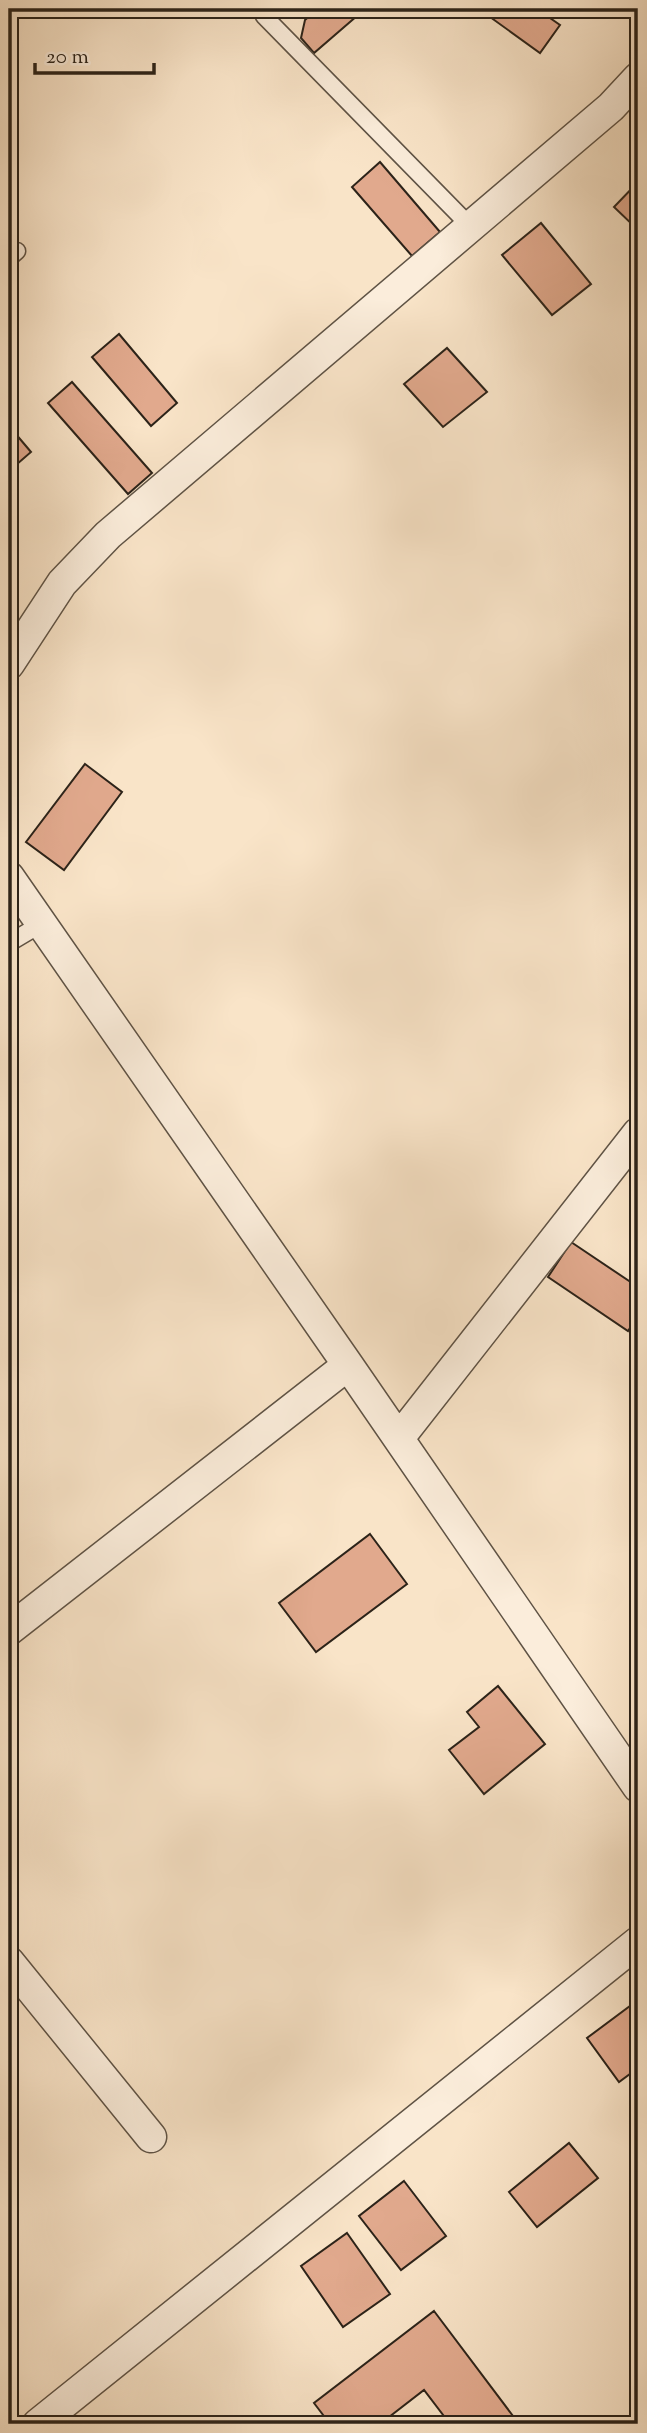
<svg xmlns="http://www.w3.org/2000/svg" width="647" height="2433" font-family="'Sorts Mill Goudy',serif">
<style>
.building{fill:#e1a98d;stroke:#2c2319;stroke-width:2}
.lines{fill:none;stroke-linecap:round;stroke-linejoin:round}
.lane-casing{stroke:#5f5345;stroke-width:19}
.street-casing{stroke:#5f5345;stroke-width:33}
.lane{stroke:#fbeddb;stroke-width:16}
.street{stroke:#fbeddb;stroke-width:30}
</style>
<rect width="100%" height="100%" fill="#f9e4c8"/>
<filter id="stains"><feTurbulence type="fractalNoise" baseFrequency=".00286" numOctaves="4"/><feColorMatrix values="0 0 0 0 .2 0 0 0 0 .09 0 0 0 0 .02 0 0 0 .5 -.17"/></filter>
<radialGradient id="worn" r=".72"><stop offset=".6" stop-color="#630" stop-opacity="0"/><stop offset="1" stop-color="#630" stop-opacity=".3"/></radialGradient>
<path class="building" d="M 317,9 L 365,9 L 314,53 L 301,38 L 305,20 Z
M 479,9 L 537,9 L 560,25 L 540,53 Z
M 380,162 L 440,232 L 412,256 L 352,187 Z
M 638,182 L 638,230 L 614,207 Z
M 541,223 L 591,284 L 552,315 L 502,255 Z
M 119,334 L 177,403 L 151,426 L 92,357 Z
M 447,348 L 487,392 L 443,427 L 404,384 Z
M 72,382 L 152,473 L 128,494 L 48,403 Z
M 9,426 L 31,452 L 9,471 Z
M 85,764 L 122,792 L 64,870 L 26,842 Z
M 571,1242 L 638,1287 L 638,1316 L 628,1331 L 548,1277 Z
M 370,1534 L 407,1584 L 316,1652 L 279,1603 Z
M 498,1686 L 545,1744 L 484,1794 L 449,1750 L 479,1727 L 467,1712 Z
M 638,2000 L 638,2068 L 619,2082 L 587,2038 Z
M 569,2143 L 598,2178 L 537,2227 L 509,2192 Z
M 404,2181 L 446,2236 L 401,2270 L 359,2216 Z
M 347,2233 L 390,2294 L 343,2327 L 301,2266 Z
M 434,2311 L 519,2424 L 450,2424 L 424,2390 L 380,2424 L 330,2424 L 314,2403 Z"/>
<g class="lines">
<defs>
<path id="lane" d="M 264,16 L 470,226
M 9,258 L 17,251
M 9,943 L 41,924"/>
<path id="street" d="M 9,664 L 62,583 L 108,535 L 611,107 L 638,78
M 9,877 L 348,1365 L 638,1787
M 399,1438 L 638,1133
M 9,1630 L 348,1365
M 9,1962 L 151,2137
M 38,2424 L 638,1942"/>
</defs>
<use href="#lane" class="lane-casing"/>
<use href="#street" class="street-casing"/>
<use href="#lane" class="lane"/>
<use href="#street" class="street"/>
</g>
<rect width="647" height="2433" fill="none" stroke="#f9e4c8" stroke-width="35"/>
<rect x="10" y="10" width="626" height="2412" fill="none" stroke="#2c2319" stroke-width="3.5"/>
<rect x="18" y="18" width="612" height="2398" fill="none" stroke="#2c2319" stroke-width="2"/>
<path d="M35 63v10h119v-10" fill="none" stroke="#2c2319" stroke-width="3.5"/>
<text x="46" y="63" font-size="21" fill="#2c2319" stroke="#fbeddb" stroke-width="5" paint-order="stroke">20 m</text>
<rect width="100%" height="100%" filter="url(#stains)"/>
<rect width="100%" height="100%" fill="url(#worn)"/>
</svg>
